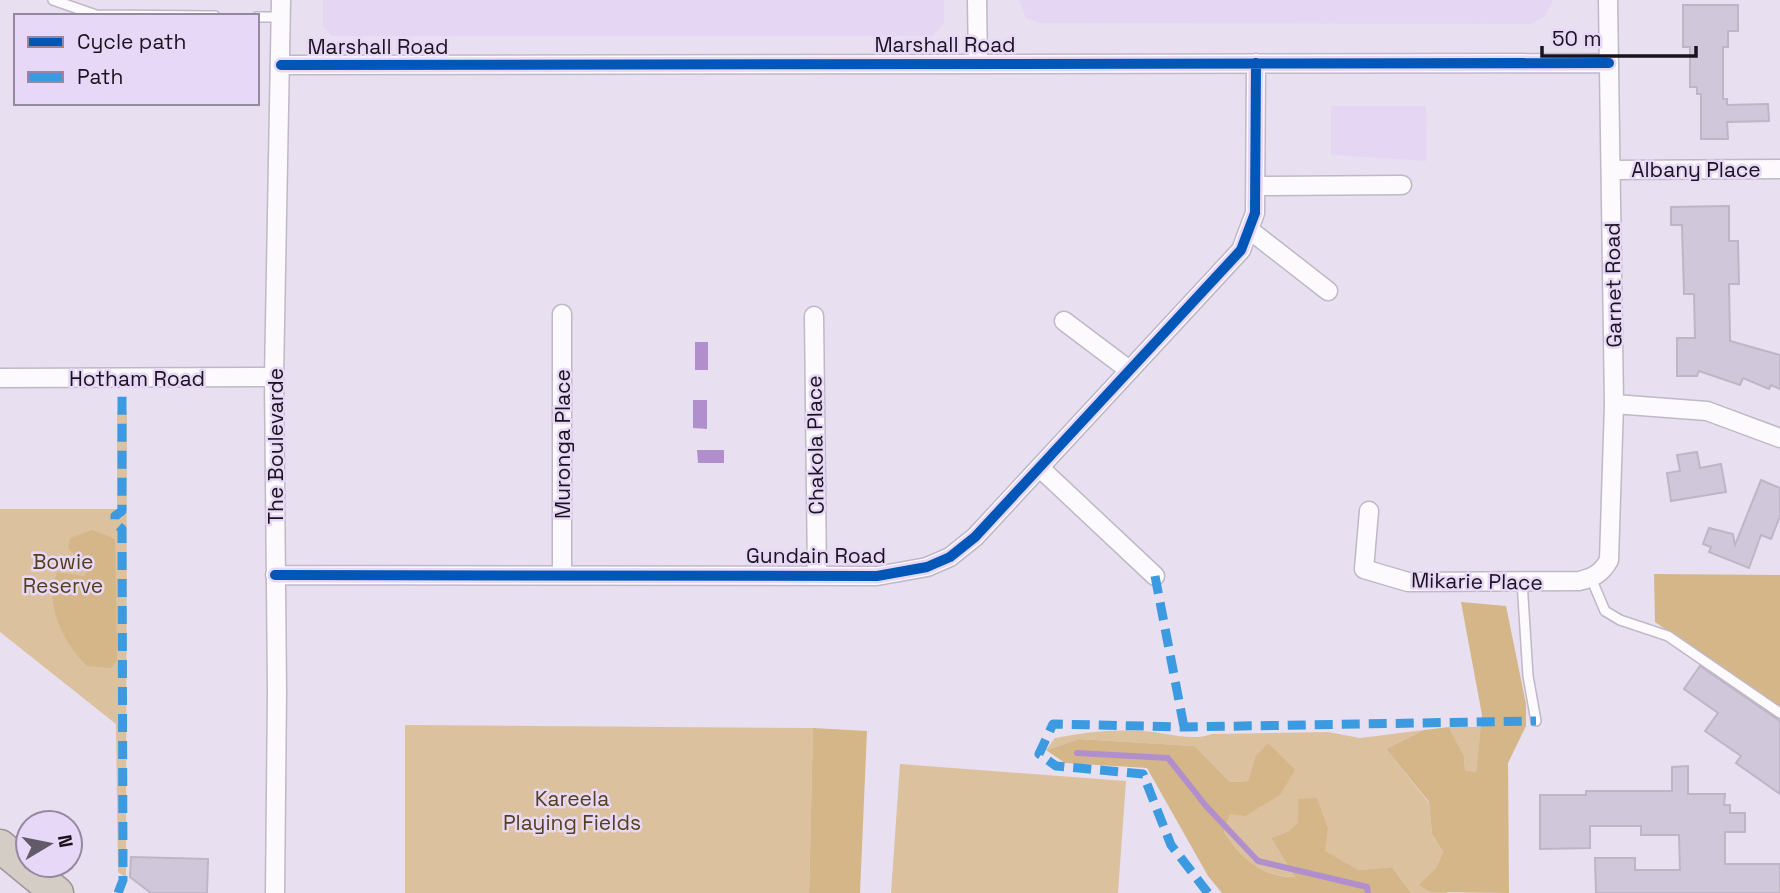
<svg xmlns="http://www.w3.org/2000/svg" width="1780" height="893" font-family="'Space Grotesk',sans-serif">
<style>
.built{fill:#e5d7f3}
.green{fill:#dcc19e}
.forest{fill:#d5b688}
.water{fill:#b18fcc}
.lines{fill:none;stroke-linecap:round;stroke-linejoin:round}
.stream{stroke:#b18fcc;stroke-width:6}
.building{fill:#d1c7db;stroke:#beb6c4;stroke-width:2}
.lane-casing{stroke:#bfb8c6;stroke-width:12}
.street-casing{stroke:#bfb8c6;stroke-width:21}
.highway-casing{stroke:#9e9593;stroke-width:35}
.lane{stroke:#fcfafd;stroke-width:9}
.street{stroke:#fcfafd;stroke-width:18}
.highway{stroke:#d3cdc6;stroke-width:32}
.quiet{stroke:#3b9ae0;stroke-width:9;stroke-dasharray:18 9;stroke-linecap:butt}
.cycleway-casing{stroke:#e8d8f7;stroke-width:15}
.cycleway{stroke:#0057b8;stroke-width:10}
.labels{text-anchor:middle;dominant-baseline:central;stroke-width:5;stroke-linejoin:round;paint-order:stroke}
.street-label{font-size:21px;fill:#19131e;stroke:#e8d8f7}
.park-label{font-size:21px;fill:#543f18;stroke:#e8d8f7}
</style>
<rect width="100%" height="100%" fill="#e8dff0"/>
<path class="built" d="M 323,0 L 944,0 L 944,24 L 932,36 L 332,36 L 323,27 Z
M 1019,0 L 1553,0 L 1553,1 L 1545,16 L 1531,24 L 1039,23 L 1026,18 Z
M 1331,106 L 1426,106 L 1427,161 L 1331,155 Z"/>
<path class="green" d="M 127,411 L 126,878 L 118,872 L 116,724 L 0,632 L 0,509 L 117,509 L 117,412 Z
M 405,725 L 813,728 L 809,893 L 405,893 Z
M 1449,727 L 1481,727 L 1476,774 L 1465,770 L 1464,756 Z
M 1424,730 L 1386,749 L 1429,803 L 1432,834 L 1443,852 L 1436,868 L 1447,893 L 1411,893 L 1392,867 L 1359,870 L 1324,851 L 1328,829 L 1299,823 L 1289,831 L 1271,838 L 1295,877 C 1259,876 1243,860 1224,832 L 1230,814 L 1280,795 L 1255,757 L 1248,781 L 1230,782 L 1193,746 L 1079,739 L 1046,750 L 1055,738 C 1084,732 1113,729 1142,731 C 1166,732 1189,742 1212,734 L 1328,732 L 1360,738 Z
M 900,764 L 1126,781 L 1118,893 L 891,893 Z"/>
<path class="forest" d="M 92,530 L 115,539 L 117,660 L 111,668 L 87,666 C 65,644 43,605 57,572 L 85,576 L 87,567 L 68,548 L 70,538 Z
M 1654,574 L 1780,575 L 1780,708 L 1655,622 Z
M 1461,602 L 1506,606 L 1526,704 L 1526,726 L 1508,763 L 1509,893 L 1431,892 L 1419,885 L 1436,868 L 1443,852 L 1432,834 L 1429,802 L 1386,749 L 1424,730 L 1449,727 L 1464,756 L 1465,770 L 1476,773 L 1482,715 Z
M 813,728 L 867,731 L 860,893 L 809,893 Z
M 1079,739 L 1194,746 L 1230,782 L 1248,781 L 1255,757 L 1268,743 L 1295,770 L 1280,795 L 1245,816 L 1230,814 L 1224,832 C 1242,859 1261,877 1295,877 L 1271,838 L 1289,831 L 1298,823 L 1298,799 L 1317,798 L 1328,829 L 1325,851 L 1359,870 L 1392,867 L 1411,893 L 1222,893 L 1208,876 L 1147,768 L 1065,763 L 1046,750 Z"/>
<path class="water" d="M 695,342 L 708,342 L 708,370 L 695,370 Z
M 693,400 L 707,400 L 707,429 L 693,428 Z
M 697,450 L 724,450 L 724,463 L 698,463 Z"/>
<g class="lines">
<path class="stream" d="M 1077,753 L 1168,758 L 1206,806 L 1258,861 L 1367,887 L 1368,893"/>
</g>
<path class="building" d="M 1683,5 L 1738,5 L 1738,31 L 1728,31 L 1728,47 L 1723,47 L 1723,99 L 1727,99 L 1727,105 L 1768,104 L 1769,121 L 1727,122 L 1728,139 L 1701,139 L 1701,94 L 1697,94 L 1697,87 L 1690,87 L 1690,47 L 1683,47 Z
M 1729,206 L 1729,241 L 1738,241 L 1739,284 L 1729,284 L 1730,341 L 1780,355 L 1780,389 L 1771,385 L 1769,389 L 1743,378 L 1740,385 L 1699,371 L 1697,376 L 1677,376 L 1677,338 L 1695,338 L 1694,294 L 1684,294 L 1682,225 L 1671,225 L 1671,207 Z
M 1697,452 L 1700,468 L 1721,464 L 1726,492 L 1671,501 L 1667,473 L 1680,471 L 1677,455 Z
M 1761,480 L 1780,488 L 1780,516 L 1771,539 L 1761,535 L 1749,568 L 1709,552 L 1711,547 L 1703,544 L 1709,528 L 1733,534 L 1735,545 Z
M 1700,666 L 1780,721 L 1780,794 L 1736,763 L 1741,756 L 1705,731 L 1718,713 L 1684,689 Z
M 1688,766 L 1688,794 L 1725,794 L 1724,805 L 1730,805 L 1730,813 L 1745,813 L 1745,832 L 1725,832 L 1725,864 L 1780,864 L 1780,893 L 1596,893 L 1595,858 L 1635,858 L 1635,870 L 1680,870 L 1679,835 L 1641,835 L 1641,826 L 1590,826 L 1590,848 L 1540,849 L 1540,795 L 1586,795 L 1586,791 L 1672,791 L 1672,767 Z
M 131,857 L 208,859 L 207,893 L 151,893 L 130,877 Z"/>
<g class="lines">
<defs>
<path id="lane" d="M 53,0 L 96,15 L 215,16
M 257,17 L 281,17
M 1591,578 L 1605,611 L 1620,620 L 1668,636 L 1780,713
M 1522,581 L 1528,676 L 1536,721"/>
<path id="street" d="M 977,0 L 978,63
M 281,65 L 1609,63
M 1611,170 L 1780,169
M 1257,186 L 1402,185
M 1251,231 L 1328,291
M 814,316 L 817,575
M 1064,321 L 1129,370
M 0,378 L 274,377
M 1614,404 L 1707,411 L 1780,438
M 1040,468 L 1155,576
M 1369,511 L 1364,569 L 1408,582 L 1579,581 C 1593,578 1602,573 1609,560 L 1614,404 L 1608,0
M 562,573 L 562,314
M 275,575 L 877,576 L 927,567 L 950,557 L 975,537 L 1241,250 L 1255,213 L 1256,63
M 275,893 L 277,691 L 274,377 L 281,0"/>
<path id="highway" d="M 0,846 L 57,893"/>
</defs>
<use href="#lane" class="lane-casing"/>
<use href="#street" class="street-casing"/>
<use href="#highway" class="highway-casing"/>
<use href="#lane" class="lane"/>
<use href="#street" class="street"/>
<use href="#highway" class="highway"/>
<path class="quiet" d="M 1155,576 L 1184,727
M 118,893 L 123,880 L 122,529 L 115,523 L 115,516 L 122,511 L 122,378
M 1208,893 L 1171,845 L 1143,774 L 1056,766 L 1039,754 L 1053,724 L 1184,727 L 1536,721"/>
<defs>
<path id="cycleway" d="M 281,65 L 1609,63
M 275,575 L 877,576 L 927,567 L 950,557 L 975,537 L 1241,250 L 1255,213 L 1256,63"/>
</defs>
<use href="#cycleway" class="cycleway-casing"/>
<use href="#cycleway" class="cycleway"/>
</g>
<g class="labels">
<g class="street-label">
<text x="945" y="44">Marshall Road</text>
<text x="378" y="46">Marshall Road</text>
<text x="1696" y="169">Albany Place</text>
<text transform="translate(1613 285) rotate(-91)">Garnet Road</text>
<text x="137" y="378">Hotham Road</text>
<text transform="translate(562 444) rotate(-90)">Muronga Place</text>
<text transform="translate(815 445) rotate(-91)">Chakola Place</text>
<text transform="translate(275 446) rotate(-90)">The Boulevarde</text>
<text x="816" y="555">Gundain Road</text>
<text transform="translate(1477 581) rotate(1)">Mikarie Place</text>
</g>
<g class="park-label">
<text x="63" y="561">Bowie<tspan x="63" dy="24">Reserve</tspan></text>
<text x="572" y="798">Kareela<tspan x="572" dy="24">Playing Fields</tspan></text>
</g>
</g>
<rect x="14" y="14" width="245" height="91" fill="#e8d8f7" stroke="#9589a0" stroke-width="2"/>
<rect x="28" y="37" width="35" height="10" fill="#0057b8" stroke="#9589a0" stroke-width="2"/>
<text x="77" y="49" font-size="21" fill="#19131e">Cycle path</text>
<rect x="28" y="72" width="35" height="10" fill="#3b9ae0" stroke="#9589a0" stroke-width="2"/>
<text x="77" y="84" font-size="21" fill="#19131e">Path</text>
<g transform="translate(49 844) rotate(80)"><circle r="33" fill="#e8d8f7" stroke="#9589a0" stroke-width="2"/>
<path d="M0-5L12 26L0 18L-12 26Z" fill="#615a68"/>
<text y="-10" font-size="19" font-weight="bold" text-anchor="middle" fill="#19131e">N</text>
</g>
<path d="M1542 46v10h154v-10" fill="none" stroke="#19131e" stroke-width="3.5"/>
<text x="1552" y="46" font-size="21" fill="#19131e" stroke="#e8d8f7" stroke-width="5" paint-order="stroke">50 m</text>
</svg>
